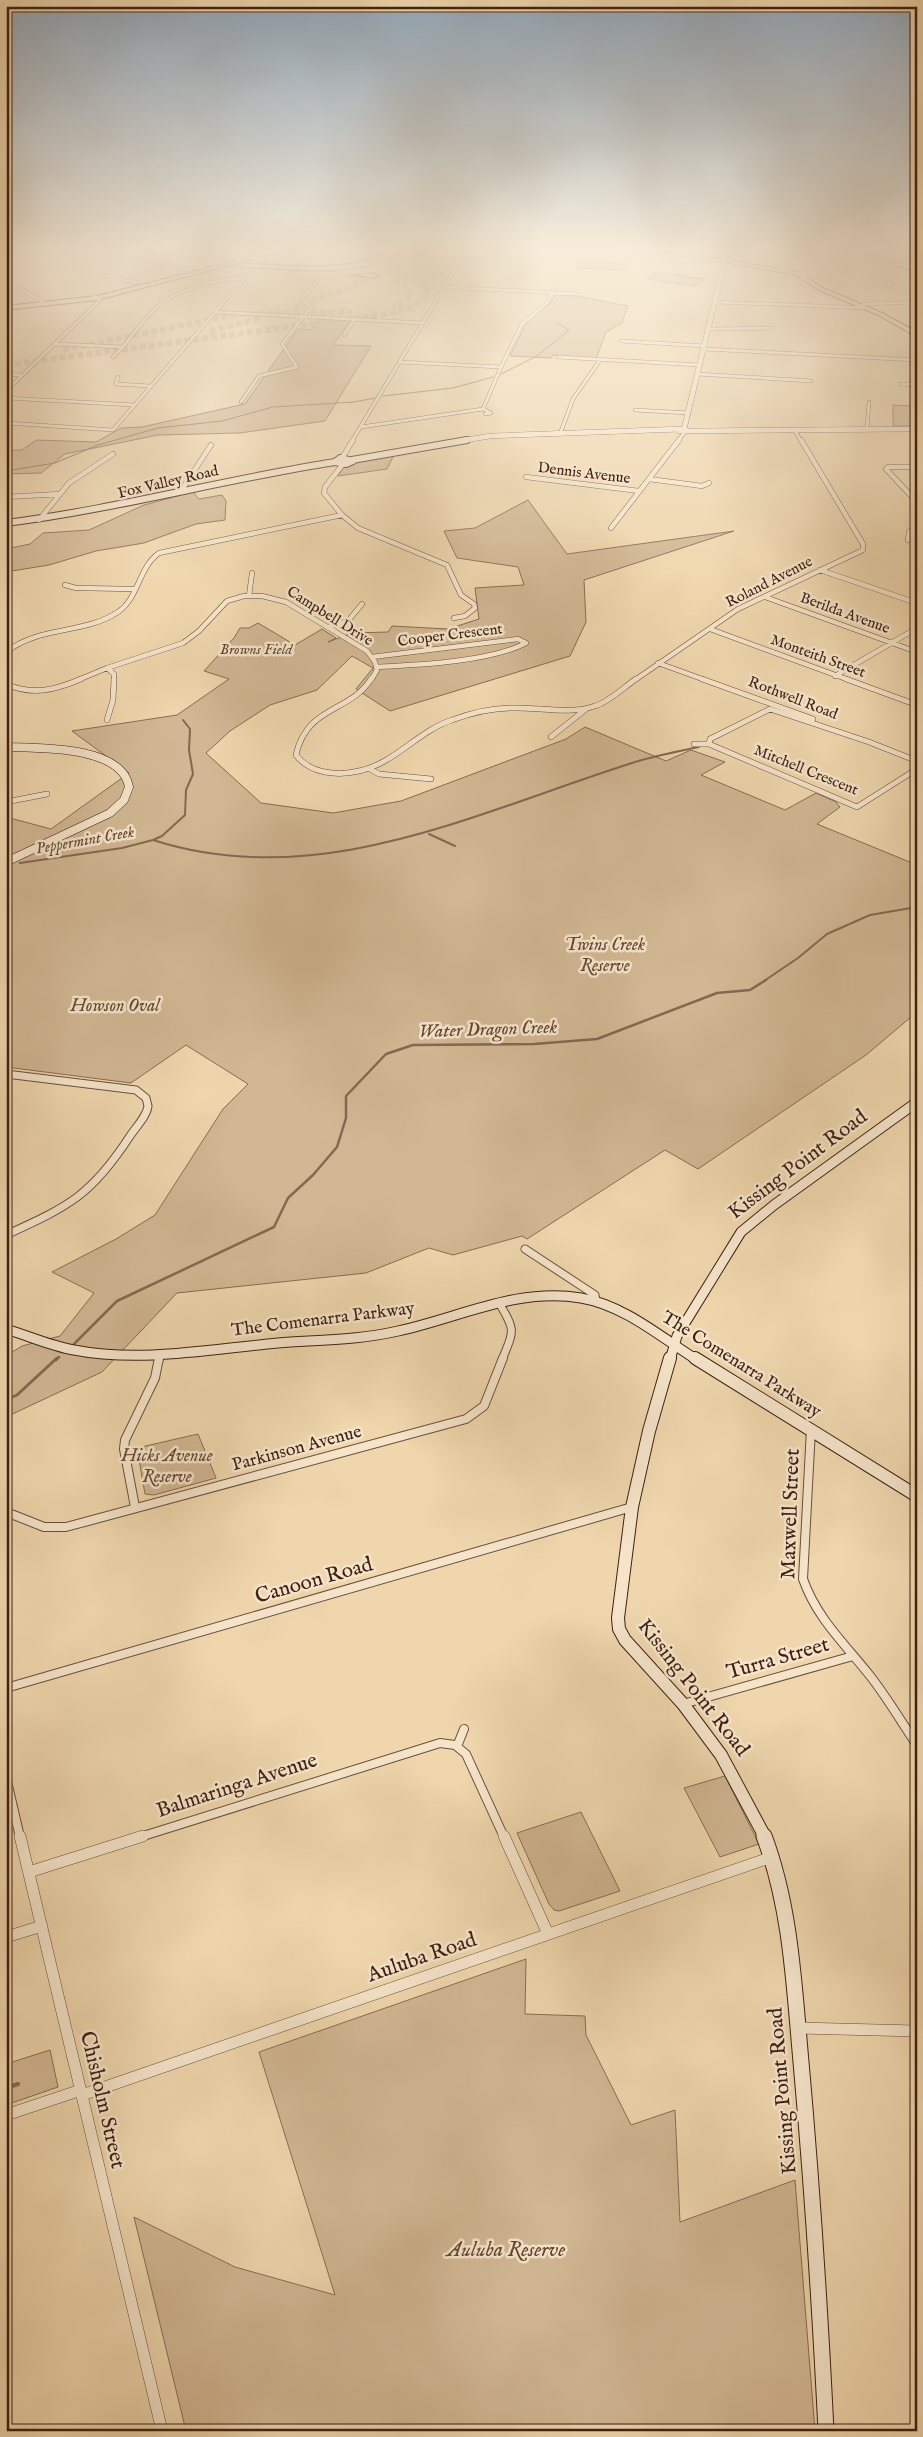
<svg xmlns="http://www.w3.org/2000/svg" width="923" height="2437" font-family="'IM FELL English',serif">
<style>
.green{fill:#d1b793;stroke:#886c54}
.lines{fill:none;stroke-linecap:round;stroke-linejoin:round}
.stream-far4{stroke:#856851;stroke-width:1}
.stream-far3{stroke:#856851;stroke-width:2}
.stream-far2{stroke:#856851;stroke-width:2.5}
.stream-far1{stroke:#856851;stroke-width:3}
.stream{stroke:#856851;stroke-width:4}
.highway-tunnel{stroke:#ccb28e;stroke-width:6;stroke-dasharray:6 3;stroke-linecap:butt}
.street-far5-casing{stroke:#6b4e3a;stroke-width:4}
.street-far4-casing{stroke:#6b4e3a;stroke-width:5.5}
.street-far3-casing{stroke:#6b4e3a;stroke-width:6}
.street-far2-casing{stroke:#6b4e3a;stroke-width:9}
.street-far1-casing{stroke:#6b4e3a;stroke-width:10}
.street-casing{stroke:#6b4e3a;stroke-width:12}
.secondary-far5-casing{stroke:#3f2114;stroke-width:5.5}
.secondary-far4-casing{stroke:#3f2114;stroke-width:8}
.secondary-far3-casing{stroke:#3f2114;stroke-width:9}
.secondary-far2-casing{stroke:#3f2114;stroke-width:11}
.secondary-far1-casing{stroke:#3f2114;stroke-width:14}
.secondary-casing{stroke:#3f2114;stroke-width:17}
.highway-casing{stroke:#3f2114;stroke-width:2}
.street-far5{stroke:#f5e4ca;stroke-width:3}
.street-far4{stroke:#f5e4ca;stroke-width:4.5}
.street-far3{stroke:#f5e4ca;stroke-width:5}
.street-far2{stroke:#f5e4ca;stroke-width:7}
.street-far1{stroke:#f5e4ca;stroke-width:8}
.street{stroke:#f5e4ca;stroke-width:11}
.secondary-far5{stroke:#f5e4ca;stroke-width:5}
.secondary-far4{stroke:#f5e4ca;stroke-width:6}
.secondary-far3{stroke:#f5e4ca;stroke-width:8}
.secondary-far2{stroke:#f5e4ca;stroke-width:9}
.secondary-far1{stroke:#f5e4ca;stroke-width:12}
.secondary{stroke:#f5e4ca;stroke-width:15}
.highway{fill:#efd6ad;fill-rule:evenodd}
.rail-casing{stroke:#3f2114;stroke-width:2}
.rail{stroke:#f5e4ca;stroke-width:1;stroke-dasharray:4;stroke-linecap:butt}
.highway-bridge-casing{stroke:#3f2114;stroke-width:7;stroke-linecap:butt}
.highway-bridge{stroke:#efd6ad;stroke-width:6}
.labels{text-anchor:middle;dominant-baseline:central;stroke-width:5;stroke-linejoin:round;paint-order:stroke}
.far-street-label{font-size:15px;fill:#3f2114;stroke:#f5e4ca}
.far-park-label{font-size:15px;font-style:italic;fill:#644634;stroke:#f5e4ca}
.far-water-label{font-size:16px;font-style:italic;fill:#624532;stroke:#f5e4ca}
.park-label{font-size:18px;font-style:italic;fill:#644634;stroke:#f5e4ca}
.street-label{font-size:18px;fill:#3f2114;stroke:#f5e4ca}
.water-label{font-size:19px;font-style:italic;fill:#624532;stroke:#f5e4ca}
.near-street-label{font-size:21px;fill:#3f2114;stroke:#f5e4ca}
.near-park-label{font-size:21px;font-style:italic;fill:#644634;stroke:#f5e4ca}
</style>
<rect width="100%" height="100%" fill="#efd6ad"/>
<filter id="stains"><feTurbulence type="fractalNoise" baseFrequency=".004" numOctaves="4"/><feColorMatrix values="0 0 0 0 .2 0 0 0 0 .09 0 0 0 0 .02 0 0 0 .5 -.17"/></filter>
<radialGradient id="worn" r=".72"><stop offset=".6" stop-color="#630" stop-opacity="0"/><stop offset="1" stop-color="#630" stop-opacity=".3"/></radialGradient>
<path class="green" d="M 579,261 L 629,263 L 627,270 L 576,268 Z
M 657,272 L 705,279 L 694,286 L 646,279 Z
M 555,295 L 577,296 L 628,306 L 622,323 L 606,332 L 596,359 L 553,355 L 551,358 L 510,356 L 529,318 L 550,304 Z
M 319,319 L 350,321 L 333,345 L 371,346 L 325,421 L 240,433 L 158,435 L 65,454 L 41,473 L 6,474 L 6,450 L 22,450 L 36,440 L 96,442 L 121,428 L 142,427 L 245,404 L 298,329 L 311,330 Z
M 893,405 L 917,406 L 917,426 L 893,426 Z
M 394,455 L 387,469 L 338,476 L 344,467 L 351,465 L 353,463 Z
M 193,492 L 199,499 L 222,495 L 226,501 L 225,520 L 196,524 L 144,543 L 96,551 L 49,565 L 6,572 L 6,549 L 30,544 L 43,533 L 89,530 L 144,505 Z
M 528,500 L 567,554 L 734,531 L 584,580 L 586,622 L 570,656 L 390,711 L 356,689 L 373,668 L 352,656 L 317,690 L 270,705 L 230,731 L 206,753 L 261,803 L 333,813 L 401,801 L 566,739 L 585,727 L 666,761 L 691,750 L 725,762 L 701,775 L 785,810 L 816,793 L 836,802 L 840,807 L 817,824 L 917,865 L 917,1012 L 866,1055 L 698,1169 L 665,1150 L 527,1239 L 522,1236 L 453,1255 L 429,1248 L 366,1273 L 177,1293 L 102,1372 L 6,1417 L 6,1356 L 22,1346 L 60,1336 L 94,1293 L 52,1272 L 116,1239 L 155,1215 L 223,1109 L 248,1084 L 186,1045 L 131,1083 L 6,1067 L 6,817 L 51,829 L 129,773 L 72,731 L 177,715 L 229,679 L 204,671 L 234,638 L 240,628 L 249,628 L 258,623 L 295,645 L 322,629 L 336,638 L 328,642 L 352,633 L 388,632 L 392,626 L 448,629 L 479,619 L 475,588 L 524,585 L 518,567 L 457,558 L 444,531 L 475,528 Z
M 198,1434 L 216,1478 L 154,1495 L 145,1494 L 137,1448 Z
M 725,1776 L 759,1844 L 720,1857 L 684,1788 Z
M 581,1812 L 620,1891 L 559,1911 L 554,1910 L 549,1904 L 517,1833 Z
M 526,1959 L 525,2014 L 585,2016 L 586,2035 L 631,2125 L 675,2110 L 680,2222 L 795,2180 L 815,2431 L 186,2431 L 134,2217 L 235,2267 L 335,2295 L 259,2052 Z
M 50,2050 L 58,2087 L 6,2105 L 6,2064 Z"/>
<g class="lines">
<path class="stream-far4" d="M 501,374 L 537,356 L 569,330 L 556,323
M 383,396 L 453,388 L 493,377
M 6,471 L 55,463 L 98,445 L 158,428 L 222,421 L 273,407 L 354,402 L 375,398"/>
<path class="stream-far3" d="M 429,834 L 455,846
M 153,840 C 317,893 475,813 629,764 C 652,756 676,752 699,747
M 20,863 L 122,848 L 153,840 L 162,836 L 185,815 L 186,790 L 193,774 L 189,750 L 190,729 L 183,720
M 764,981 L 798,958 L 827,934 L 870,915 L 917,907"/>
<path class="stream-far2" d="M 74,1344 L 117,1301 L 274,1227 L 288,1198 L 313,1175 L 337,1147 L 346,1118 L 346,1096 L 386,1054 L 413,1045 L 534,1044 L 597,1039 L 717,993 L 750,990 L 766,980
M 56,1360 L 59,1357"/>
<path class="stream-far1" d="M 6,1400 L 17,1395 L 57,1358"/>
<path class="stream" d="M 6,2088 L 18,2084"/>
<path class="highway-tunnel" d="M 394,280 L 408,286 L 412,294 L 408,299 L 394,306
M 294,308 L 353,286 L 422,251
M 210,331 L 261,318
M 63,350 L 237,314 L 352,312
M 6,365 L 386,314 L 413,307 L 429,294 C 422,275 399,274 381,273"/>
<defs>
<path id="street-far5" d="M 105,251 L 191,270
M 264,251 L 269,252
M 769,251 L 796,254
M 796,252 L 843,262 L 917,297
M 6,254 L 17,251
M 252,258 L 265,259
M 725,259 L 727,251
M 6,280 L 59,265 L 138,283
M 6,280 L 46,304
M 444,287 L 578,294
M 716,302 L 868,308
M 863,304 L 917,302
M 215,312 L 423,323
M 709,329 L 772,328
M 344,335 L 354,320
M 621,341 L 705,346
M 55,344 L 123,347 C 134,333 145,318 158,306 C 180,288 217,279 245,278
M 704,349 L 917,360
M 113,357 L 123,347
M 558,357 L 699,365
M 501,367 L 522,324 L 547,303 L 555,285
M 6,374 L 21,375
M 697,374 L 811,381
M 118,377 L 116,384 L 150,386
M 901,384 L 917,385
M 6,391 L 100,300 L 93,296
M 6,398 L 134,405
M 241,402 L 259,376 L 297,367 L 282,344 L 311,307 L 301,299 L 318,281
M 483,409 L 491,413 L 485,414
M 635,410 L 689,413
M 6,423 L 113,430 L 249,273
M 361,427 L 483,409 L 501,367 L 400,362
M 867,428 L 869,402
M 794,429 L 801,441
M 560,434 L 573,399 L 600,360
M 352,441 L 466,251
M 678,441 L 684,433"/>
<path id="street-far4" d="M 342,458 L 353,440
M 343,464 L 325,487 L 324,493 L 342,515 L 358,528 L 447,565 L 461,595 L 474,604 L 475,608 L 465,616 L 454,618
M 917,467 L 888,467 L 886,469 L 917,502
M 526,477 L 639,491
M 649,479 L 702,486 L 709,483
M 181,491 L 211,445
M 6,497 L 60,494
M 39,520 L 69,483 L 113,454
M 611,528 L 679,440
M 908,540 L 909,532 L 917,528
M 820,570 L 917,603
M 65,585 L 76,588 L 134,589
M 249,596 L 252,573
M 765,597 L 917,652
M 328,627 L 348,621 L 362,604
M 710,629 L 849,680
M 6,652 C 41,625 83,635 118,612 C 139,598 138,568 159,553 L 342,515
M 372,657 L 518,639 L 526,643 C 490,662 417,665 376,667
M 658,663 L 705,680
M 107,668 L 114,674 L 114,680
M 835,676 L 917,628
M 78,680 L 107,668 L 183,643 L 199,631 L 227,601 L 244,596 L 262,596 L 286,602 L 367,651 L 375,662 L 377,670 L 371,680
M 635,680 L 738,609 L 863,550 L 863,544 L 801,440"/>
<path id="street-far3" d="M 371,679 C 350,713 307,705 296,755 C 310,774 338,776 359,771 C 394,764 418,731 452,720 C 471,713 491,708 512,708 C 539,707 569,715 595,706 C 609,702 624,687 636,679
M 702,679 L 813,719
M 846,679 L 917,705
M 6,684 C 33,696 55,690 81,679
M 107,720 L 113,700 L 114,679
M 551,737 L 586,709
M 869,742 L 917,761
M 872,743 L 770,709 L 710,739 L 709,744 L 857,807 L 917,769
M 694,744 L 709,744
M 370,769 L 379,774 L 431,779
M 6,802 L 47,794"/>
<path id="street-far2" d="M 6,1074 L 136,1090 L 146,1098 L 148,1106 C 147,1116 136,1127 130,1136 C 91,1196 69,1206 6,1235
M 915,1234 L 917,1235
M 525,1249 L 595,1295 L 596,1301
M 499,1303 C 516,1331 514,1330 502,1360
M 159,1360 L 160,1354"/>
<path id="street-far1" d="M 811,1429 L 803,1579 C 817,1619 846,1645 871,1677 C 888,1699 902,1723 917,1745
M 135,1507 L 124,1449 L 125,1440 L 155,1378 L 159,1358
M 6,1512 L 44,1527 L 66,1527 L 466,1419 L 484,1406 L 503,1358
M 6,1688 L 632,1507
M 683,1704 L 853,1656
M 458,1744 L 464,1729
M 6,1777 L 20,1837
M 140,1837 L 440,1743 L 455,1745 L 466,1754 L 504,1837"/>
<path id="street" d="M 20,1836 L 162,2431
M 504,1836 L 548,1934
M 29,1872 L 143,1836
M 6,1937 L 42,1926
M 799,2028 L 917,2031
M 82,2095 L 772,1857
M 6,2115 L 81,2090"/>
<path id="secondary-far5" d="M 796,251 L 796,266 L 806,275
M 881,251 L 917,264
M 911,262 L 915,259 L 915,251
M 782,269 L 795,261
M 684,429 L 725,259
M 689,431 L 917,429
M 460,441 L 490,436 L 683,429 L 689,431 L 679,431"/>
<path id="secondary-far4" d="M 340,458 L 353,461 L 346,464 L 335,462 Z
M 352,460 L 467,440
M 6,523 C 117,509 225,479 335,462"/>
<path id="secondary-far3" d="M 6,747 C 37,748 122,745 129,787 L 124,800 L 110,813 L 6,862"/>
<path id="secondary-far2" d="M 6,1329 C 29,1336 51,1346 74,1350 C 141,1363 211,1349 278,1343 C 317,1340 359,1340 398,1331 C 459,1318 517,1287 581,1298 C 624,1305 662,1338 697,1360
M 670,1360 L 677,1336 L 741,1232 L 774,1205 L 917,1102"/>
<path id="secondary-far1" d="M 670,1358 L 649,1431 L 632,1507 L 618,1618 L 619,1629 L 625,1640 L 683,1704 L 721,1755 L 765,1837
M 695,1358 L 917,1496"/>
<path id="secondary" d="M 764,1836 C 791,1908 794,1985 801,2062 C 812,2185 820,2308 826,2431"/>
<path id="highway" d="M 275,251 L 284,251 L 97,300 L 6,310 L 6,306 L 97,296 Z
M 395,251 L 403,251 C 368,276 308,271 267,268 C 258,268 245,269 237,265 L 240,263 C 293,266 346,273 395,251 Z
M 659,251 L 672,251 L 798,272 L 823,288 L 882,313 L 917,332 L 917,337 L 878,315 L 819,290 L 794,274 Z
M 348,271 L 375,274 L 378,276 L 375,278 L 346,274 Z"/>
</defs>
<use href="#street-far5" class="street-far5-casing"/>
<use href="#street-far4" class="street-far4-casing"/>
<use href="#street-far3" class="street-far3-casing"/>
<use href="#street-far2" class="street-far2-casing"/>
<use href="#street-far1" class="street-far1-casing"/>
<use href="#street" class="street-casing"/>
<use href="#secondary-far5" class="secondary-far5-casing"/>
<use href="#secondary-far4" class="secondary-far4-casing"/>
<use href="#secondary-far3" class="secondary-far3-casing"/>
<use href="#secondary-far2" class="secondary-far2-casing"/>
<use href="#secondary-far1" class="secondary-far1-casing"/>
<use href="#secondary" class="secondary-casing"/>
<use href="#highway" class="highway-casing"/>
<use href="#street-far5" class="street-far5"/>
<use href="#street-far4" class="street-far4"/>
<use href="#street-far3" class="street-far3"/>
<use href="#street-far2" class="street-far2"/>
<use href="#street-far1" class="street-far1"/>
<use href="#street" class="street"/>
<use href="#secondary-far5" class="secondary-far5"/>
<use href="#secondary-far4" class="secondary-far4"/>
<use href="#secondary-far3" class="secondary-far3"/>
<use href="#secondary-far2" class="secondary-far2"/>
<use href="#secondary-far1" class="secondary-far1"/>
<use href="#secondary" class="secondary"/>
<use href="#highway" class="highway"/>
<defs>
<path id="rail" d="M 858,251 L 917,273"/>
</defs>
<use href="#rail" class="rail-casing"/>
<use href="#rail" class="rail"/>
<defs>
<path id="highway-bridge" d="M 342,273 L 368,270"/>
</defs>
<use href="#highway-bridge" class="highway-bridge-casing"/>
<use href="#highway-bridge" class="highway-bridge"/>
</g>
<linearGradient id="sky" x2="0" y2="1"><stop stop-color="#93a9bc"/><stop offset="0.42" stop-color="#f8edda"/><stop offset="1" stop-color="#f8edda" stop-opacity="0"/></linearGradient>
<rect width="923" height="592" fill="url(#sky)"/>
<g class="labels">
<g class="far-street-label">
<text transform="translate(584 473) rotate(7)">Dennis Avenue</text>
<text transform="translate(168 482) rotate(-13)">Fox Valley Road</text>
<text transform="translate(769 582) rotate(-27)">Roland Avenue</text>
<text transform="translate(845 613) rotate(20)">Berilda Avenue</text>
<text transform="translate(330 616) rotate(32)">Campbell Drive</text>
<text transform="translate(450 635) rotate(-7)">Cooper Crescent</text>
<text transform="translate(818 656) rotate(20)">Monteith Street</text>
<text transform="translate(793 698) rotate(21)">Rothwell Road</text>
<text transform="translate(806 770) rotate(22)">Mitchell Crescent</text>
</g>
<g class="far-park-label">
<text x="256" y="649">Browns Field</text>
</g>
<g class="far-water-label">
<text transform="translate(85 841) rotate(-10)">Peppermint Creek</text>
</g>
<g class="park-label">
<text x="605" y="945">Twins Creek<tspan x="605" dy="21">Reserve</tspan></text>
<text x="115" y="1006">Howson Oval</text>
<text x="167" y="1456">Hicks Avenue<tspan x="167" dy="21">Reserve</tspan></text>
</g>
<g class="street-label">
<text transform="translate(323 1320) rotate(-7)">The Comenarra Parkway</text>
<text transform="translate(741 1365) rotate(32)">The Comenarra Parkway</text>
<text transform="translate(297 1449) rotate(-15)">Parkinson Avenue</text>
</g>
<g class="water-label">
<text transform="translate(488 1030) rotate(-2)">Water Dragon Creek</text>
</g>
<g class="near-street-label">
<text transform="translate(798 1165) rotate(-37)">Kissing Point Road</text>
<text transform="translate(791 1514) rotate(-88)">Maxwell Street</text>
<text transform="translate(314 1581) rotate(-16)">Canoon Road</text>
<text transform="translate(778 1659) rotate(-16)">Turra Street</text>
<text transform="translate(693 1688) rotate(52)">Kissing Point Road</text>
<text transform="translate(237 1786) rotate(-18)">Balmaringa Avenue</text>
<text transform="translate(422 1958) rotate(-19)">Auluba Road</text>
<text transform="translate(783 2091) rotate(-95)">Kissing Point Road</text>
<text transform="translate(102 2100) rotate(77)">Chisholm Street</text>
</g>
<g class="near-park-label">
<text x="506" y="2250">Auluba Reserve</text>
</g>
</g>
<rect width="923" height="2437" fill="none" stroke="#efd6ad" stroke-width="25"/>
<rect x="8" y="8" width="908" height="2422" fill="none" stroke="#3f2114" stroke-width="2.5"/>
<rect x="12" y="12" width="898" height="2412" fill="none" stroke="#3f2114"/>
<rect width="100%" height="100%" filter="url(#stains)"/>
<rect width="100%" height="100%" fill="url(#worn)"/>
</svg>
